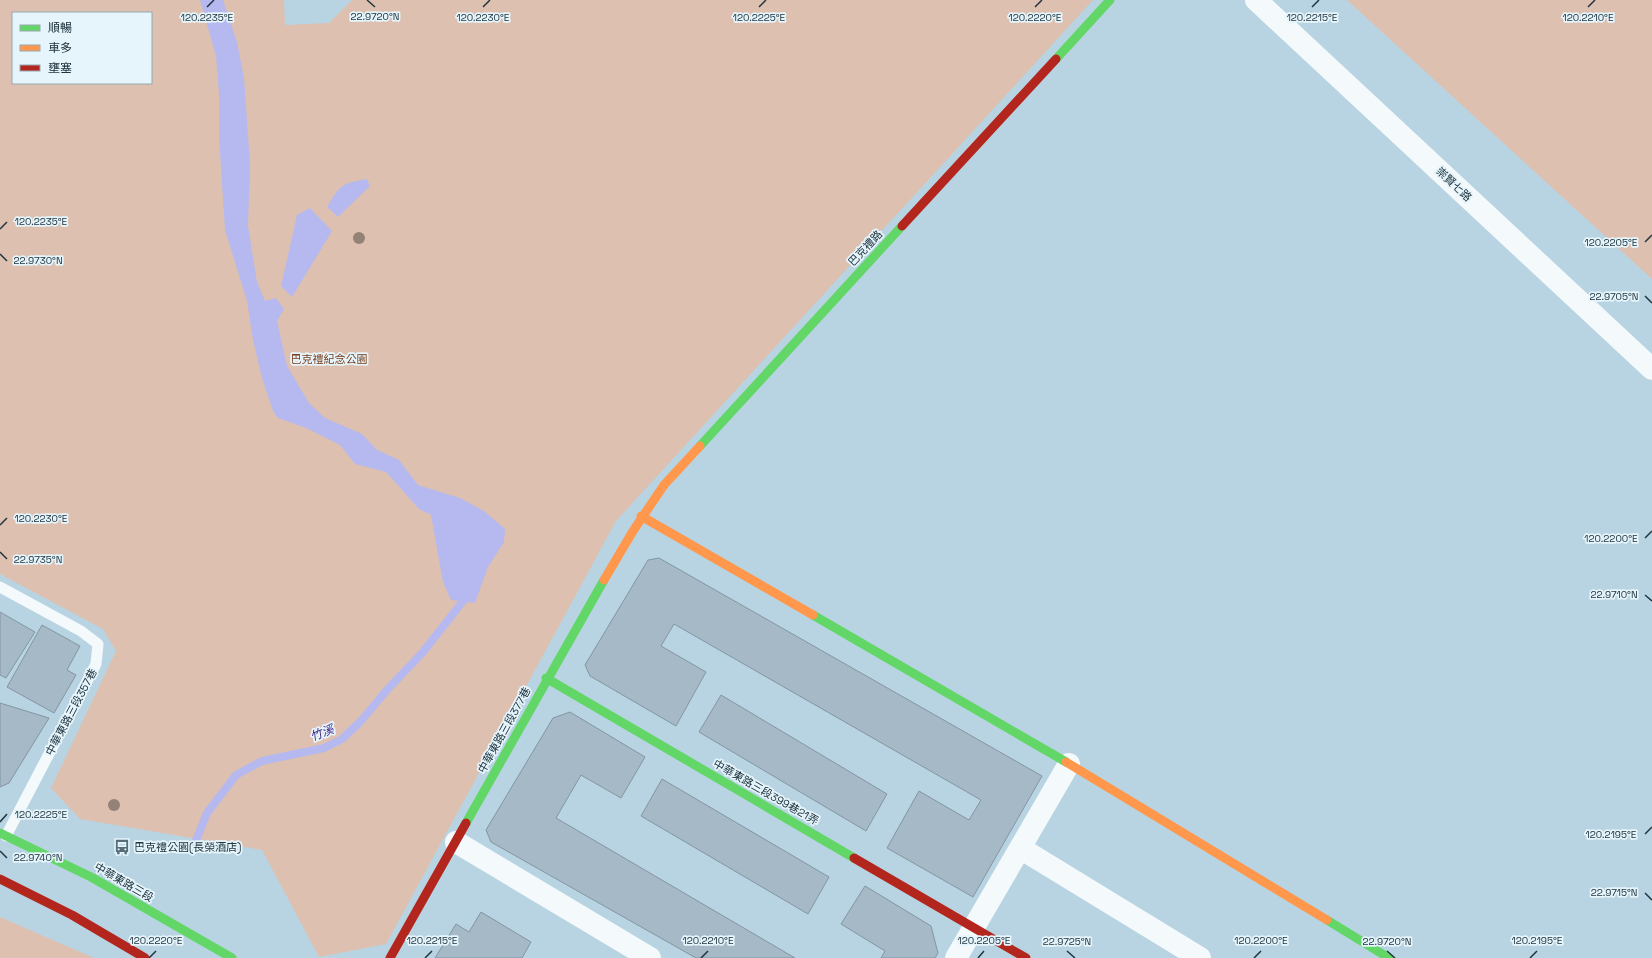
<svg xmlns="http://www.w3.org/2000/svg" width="1652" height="958" font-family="'Space Grotesk','Noto Sans TC',sans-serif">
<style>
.green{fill:#ddc0b0;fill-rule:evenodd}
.water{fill:#b6b9ef}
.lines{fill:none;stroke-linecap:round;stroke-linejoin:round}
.stream{stroke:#b6b9ef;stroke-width:8}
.building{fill:#a5b9c6;stroke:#8395a2}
.lane{stroke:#f4f9fb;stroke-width:11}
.street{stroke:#f4f9fb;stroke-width:22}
.fast{stroke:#63d668;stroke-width:9}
.slow{stroke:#ff974d;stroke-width:9}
.jam{stroke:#b3261e;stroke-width:9}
.tree{fill:#958276}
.ticks{fill:none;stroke:#20353f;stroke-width:1.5}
.labels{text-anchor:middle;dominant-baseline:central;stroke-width:3.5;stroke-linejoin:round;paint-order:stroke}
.street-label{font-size:11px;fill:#20353f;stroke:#e6f5fc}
.park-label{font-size:11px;fill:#793f1d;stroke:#e6f5fc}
.poi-label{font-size:11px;fill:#20353f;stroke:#e6f5fc;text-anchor:start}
.water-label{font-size:12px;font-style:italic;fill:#391c80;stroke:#e6f5fc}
.ticks-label{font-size:10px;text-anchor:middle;fill:#20353f;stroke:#e6f5fc;stroke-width:3.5;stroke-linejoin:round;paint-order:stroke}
</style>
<rect width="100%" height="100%" fill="#b8d4e2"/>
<path class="green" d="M 0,0 L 284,0 L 285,25 L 329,23 L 352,0 L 1093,0 L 616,521 L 386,944 L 319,957 L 262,850 L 80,819 L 51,788 L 116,651 L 103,629 L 0,574 ZM 13,13 L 151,13 L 151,83 L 13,83 Z
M 1347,0 L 1652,0 L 1652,279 Z
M 0,917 L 94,958 L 0,958 Z"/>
<path class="water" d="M 200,0 L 223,0 L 237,42 L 244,78 L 250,164 L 248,226 L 257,282 L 265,301 L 276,298 L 284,309 L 277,321 L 287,366 L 309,403 L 325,418 L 362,434 L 377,450 L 399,460 L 418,485 L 460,498 L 484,511 L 505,529 L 504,542 L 488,567 L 475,603 L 451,600 L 443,582 L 431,515 L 419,509 L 386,472 L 355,464 L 340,445 L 306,428 L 278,418 L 273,411 L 262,378 L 253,340 L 247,301 L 225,230 L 219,137 L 219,94 L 216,56 Z
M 367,179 L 370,186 L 338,217 L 327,207 C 340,185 342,183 367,179 Z
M 310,208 L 332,231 L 292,297 L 281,286 L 297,215 Z"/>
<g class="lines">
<path class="stream" d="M 195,843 L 207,813 L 236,775 L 262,761 L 324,748 L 342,739 L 361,721 L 386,691 L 423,652 L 463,601"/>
</g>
<path class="building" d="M 659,558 L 1042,776 L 973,897 L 887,848 L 919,791 L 969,820 L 981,800 L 674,624 L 661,646 L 706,672 L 676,726 L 590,676 L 585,665 L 648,560 Z
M 0,612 L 35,632 L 6,678 L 0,675 Z
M 42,625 L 80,646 L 67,670 L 76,675 L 54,713 L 7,687 Z
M 721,695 L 887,794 L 866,831 L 699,732 Z
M 0,703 L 49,718 L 9,783 L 0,787 Z
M 570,712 L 645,757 L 621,798 L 581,775 L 556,818 L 795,958 L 696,958 L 491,842 L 486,830 L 553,718 Z
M 662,779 L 829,877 L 808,914 L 641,816 Z
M 865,886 L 931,926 L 938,953 L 935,958 L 881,958 L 885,951 L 841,924 Z
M 481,912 L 531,942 L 522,958 L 435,958 L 456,924 L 469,932 Z"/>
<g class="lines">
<path class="lane" d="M 0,587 L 81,631 L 98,644 L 96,664 L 6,836"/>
<path class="street" d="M 1256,0 L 1652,369
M 456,842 L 650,958
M 1020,848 L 1200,958
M 956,958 L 1069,764"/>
<path class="fast" d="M 1056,59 L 1110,0
M 700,446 L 902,226
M 813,615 L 1066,762
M 546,678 L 854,858
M 466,823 L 604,580
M 0,833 L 91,877 L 232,958
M 1327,920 L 1389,958"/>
<path class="slow" d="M 641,516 L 813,615
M 604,580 L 633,531 L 664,485 L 700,446
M 1066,762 L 1327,920"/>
<path class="jam" d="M 902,226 L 1056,59
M 854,858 L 1026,958
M 0,879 L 72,915 L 145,958
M 390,958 L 466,823"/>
</g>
<g class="tree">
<circle cx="359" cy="238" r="6"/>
<circle cx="114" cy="805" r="6"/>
</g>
<path class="ticks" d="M 367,0 L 375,7M 207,7 L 214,0M 483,7 L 490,0M 759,7 L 766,0M 1035,7 L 1042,0M 1312,7 L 1319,0M 1588,7 L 1595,0M 0,229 L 7,222M 1645,242 L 1652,235M 0,254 L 7,261M 1645,296 L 1652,303M 0,525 L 7,518M 1645,538 L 1652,531M 0,552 L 7,559M 1645,595 L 1652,601M 0,822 L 7,814M 1645,834 L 1652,827M 0,851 L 7,858M 1645,893 L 1652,900M 1067,951 L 1075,958M 1387,951 L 1395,958M 149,958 L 156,951M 425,958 L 432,951M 701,958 L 708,951M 978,958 L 984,951M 1254,958 L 1261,951M 1530,958 L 1537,951"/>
<defs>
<symbol id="bus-bare" viewBox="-9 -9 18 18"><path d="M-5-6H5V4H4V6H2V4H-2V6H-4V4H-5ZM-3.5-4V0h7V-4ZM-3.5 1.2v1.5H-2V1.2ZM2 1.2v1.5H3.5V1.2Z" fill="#556d78" stroke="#e6f5fc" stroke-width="2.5" paint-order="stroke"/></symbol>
</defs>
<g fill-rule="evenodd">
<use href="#bus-bare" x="111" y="836" width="22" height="22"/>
</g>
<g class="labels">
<g class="street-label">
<text transform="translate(1454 184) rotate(43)">崇賢七路</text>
<text transform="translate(865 248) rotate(-47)">巴克禮路</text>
<text transform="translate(71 712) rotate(-62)">中華東路三段357巷</text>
<text transform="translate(504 730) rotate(-61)">中華東路三段377巷</text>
<text transform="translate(766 792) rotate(30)">中華東路三段399巷21弄</text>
<text transform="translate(124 882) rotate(30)">中華東路三段</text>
</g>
<g class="park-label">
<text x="329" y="359">巴克禮紀念公園</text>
</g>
<g class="poi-label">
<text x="134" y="847">巴克禮公園(長榮酒店)</text>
</g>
<g class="water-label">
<text transform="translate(322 733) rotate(-21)">竹溪</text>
</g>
</g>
<g class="ticks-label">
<text x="375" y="20">22.9720°N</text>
<text x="207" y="21">120.2235°E</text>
<text x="483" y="21">120.2230°E</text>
<text x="759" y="21">120.2225°E</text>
<text x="1035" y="21">120.2220°E</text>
<text x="1312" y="21">120.2215°E</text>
<text x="1588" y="21">120.2210°E</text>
<text x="41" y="225">120.2235°E</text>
<text x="1611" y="246">120.2205°E</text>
<text x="38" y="264">22.9730°N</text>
<text x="1614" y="300">22.9705°N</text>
<text x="41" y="522">120.2230°E</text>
<text x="1611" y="542">120.2200°E</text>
<text x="38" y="563">22.9735°N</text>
<text x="1614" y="598">22.9710°N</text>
<text x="41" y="818">120.2225°E</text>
<text x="1611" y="838">120.2195°E</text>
<text x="38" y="861">22.9740°N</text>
<text x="1614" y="896">22.9715°N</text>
<text x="156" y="944">120.2220°E</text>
<text x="432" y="944">120.2215°E</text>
<text x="708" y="944">120.2210°E</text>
<text x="984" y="944">120.2205°E</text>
<text x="1261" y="944">120.2200°E</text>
<text x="1537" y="944">120.2195°E</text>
<text x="1067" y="945">22.9725°N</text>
<text x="1387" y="945">22.9720°N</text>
</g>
<rect x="12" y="12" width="140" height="72" fill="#e6f5fc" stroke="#97a8b0"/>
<rect x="20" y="25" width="20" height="6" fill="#63d668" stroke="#97a8b0"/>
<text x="48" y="32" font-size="12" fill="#20353f">順暢</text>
<rect x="20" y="45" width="20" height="6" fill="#ff974d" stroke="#97a8b0"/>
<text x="48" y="52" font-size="12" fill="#20353f">車多</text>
<rect x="20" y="65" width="20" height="6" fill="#b3261e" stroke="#97a8b0"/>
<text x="48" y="72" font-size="12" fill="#20353f">壅塞</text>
</svg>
